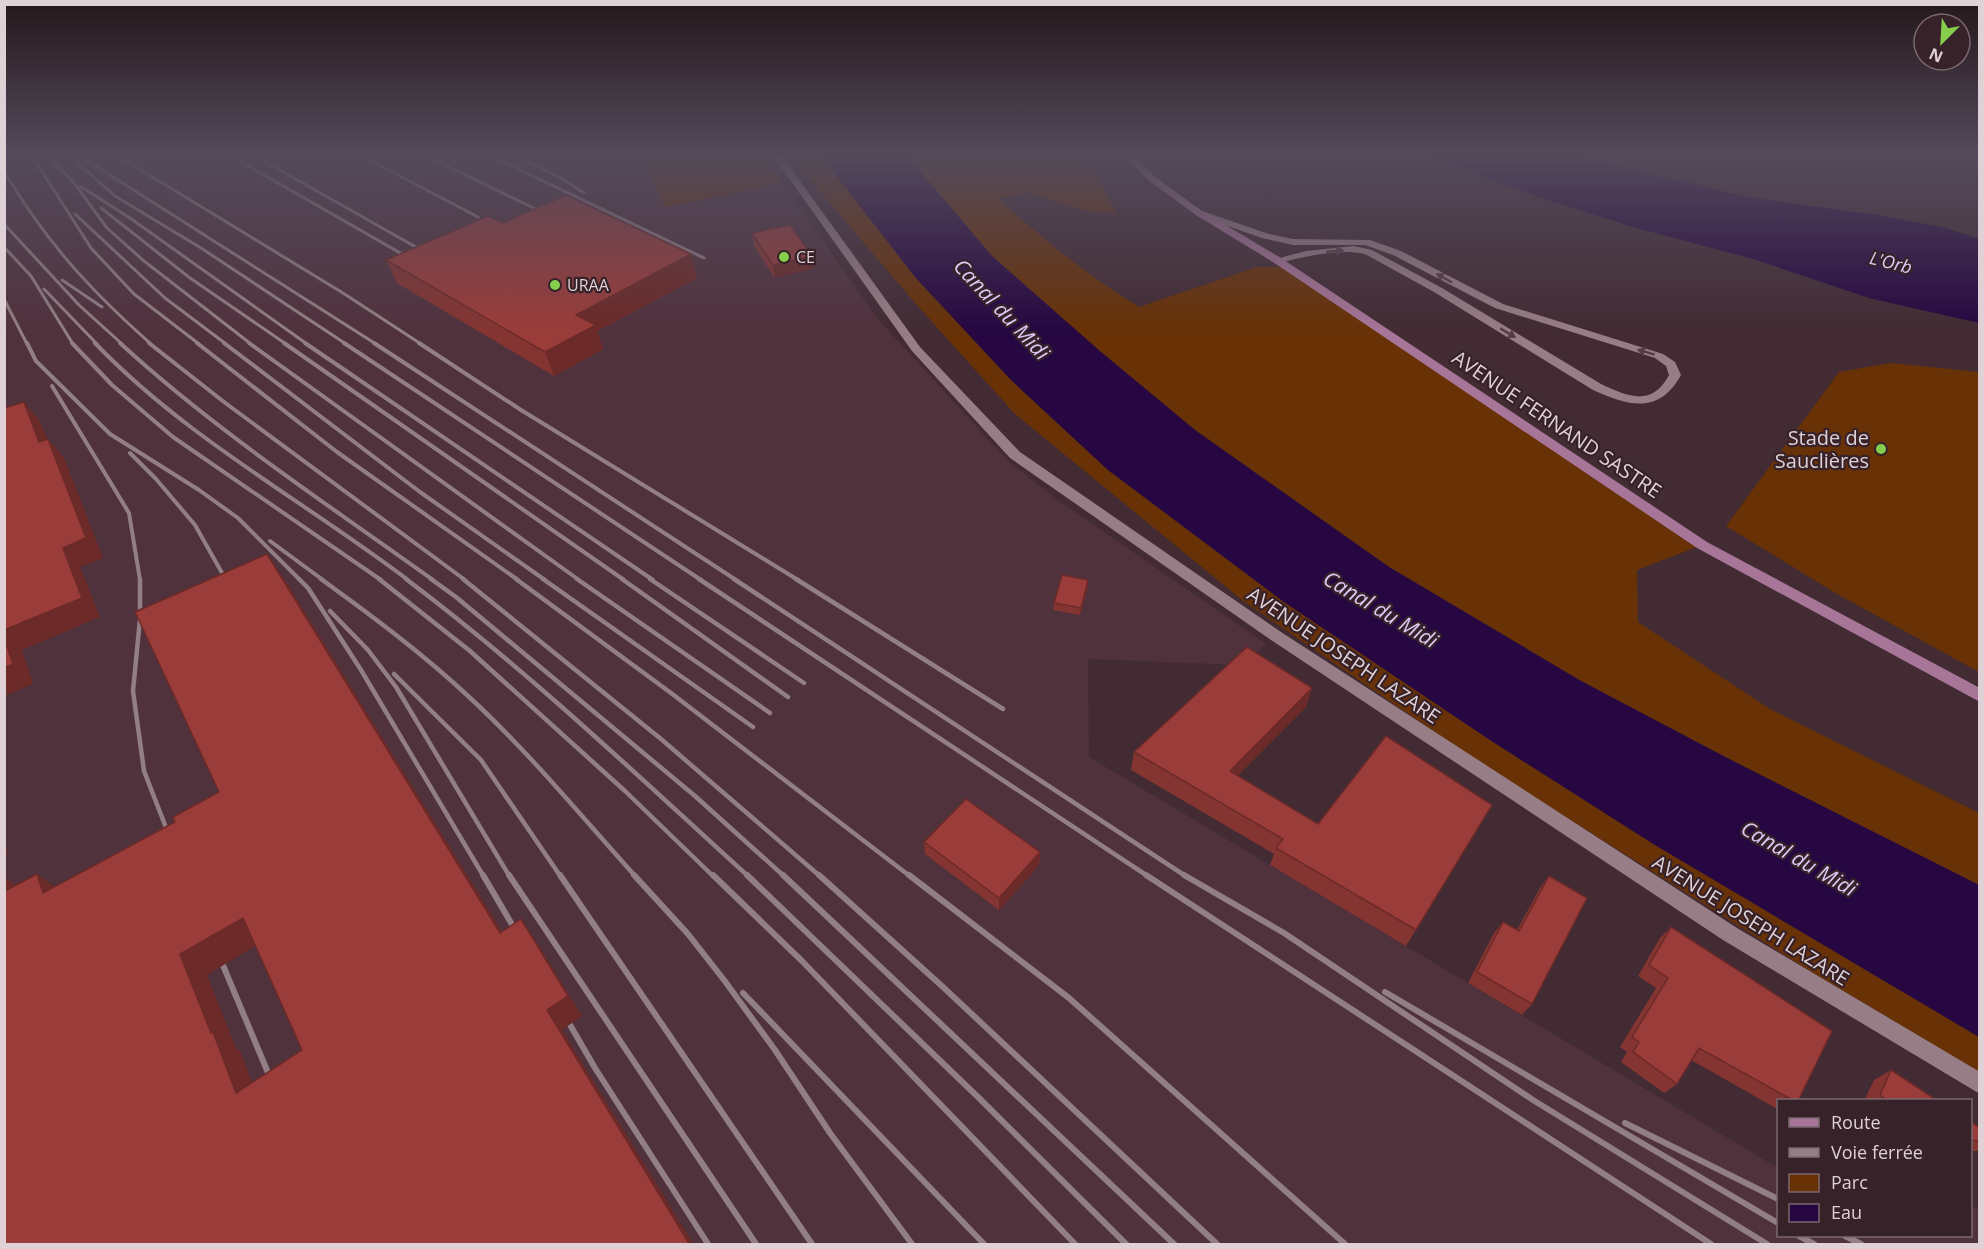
<svg xmlns="http://www.w3.org/2000/svg" width="1984" height="1249" font-family="'Open Sans',sans-serif">
<style>
.built{fill:#50323d}
.green{fill:#683106}
.water{fill:#260741}
.lines{fill:none;stroke-linecap:round;stroke-linejoin:round}
.lane{fill:#977d85;fill-rule:evenodd}
.street{fill:#977d85;fill-rule:evenodd}
.secondary{fill:#a67597;fill-rule:evenodd}
.rail-far3{stroke:#927f85;stroke-width:3}
.rail-far2{stroke:#927f85;stroke-width:4}
.rail-far1{stroke:#927f85;stroke-width:4.5}
.rail{stroke:#927f85;stroke-width:6}
.wall{fill:#843431}
.shaded-wall{fill:#6c2a28}
.building{fill:#9a3c39;stroke:#6c2a28;stroke-width:1.5;fill-rule:evenodd}
.oneway{fill:#543d45}
.poi-dot{fill:#85cf4c;stroke:#372229;stroke-width:2}
.labels{text-anchor:middle;dominant-baseline:central;stroke-width:4.5;stroke-linejoin:round;paint-order:stroke}
.far-poi-label{font-size:16px;fill:#dfd1d5;stroke:#372229;text-anchor:start}
.far-water-label{font-size:18px;font-style:italic;fill:#dac9f5;stroke:#372229}
.street-label{font-size:20px;fill:#dfd1d5;stroke:#372229}
.poi-label{font-size:20px;fill:#dfd1d5;stroke:#372229;text-anchor:end}
.water-label{font-size:21px;font-style:italic;fill:#dac9f5;stroke:#372229}
</style>
<rect width="100%" height="100%" fill="#422b33"/>
<path class="built" d="M 5,156 L 763,156 L 878,319 L 1007,460 L 1058,500 L 1266,644 L 1243,665 L 1088,659 L 1089,757 L 1778,1168 L 1778,1236 L 1970,1236 L 1971,1207 L 1980,1208 L 1979,1244 L 5,1244 Z"/>
<path class="green" d="M 651,156 L 763,156 L 782,183 L 665,207 L 640,158 Z
M 790,156 L 822,156 L 915,277 L 1011,380 L 1108,470 L 1284,602 L 1490,740 L 1655,845 L 1979,1037 L 1979,1072 L 1802,966 L 1482,764 L 1242,600 L 1015,414 L 916,304 Z
M 907,156 L 1070,156 L 1092,167 L 1116,213 L 1086,211 L 1027,192 L 999,199 C 1043,239 1088,276 1139,307 L 1257,267 L 1288,267 L 1702,545 L 1637,570 L 1638,622 L 1770,709 L 1979,813 L 1979,885 L 1731,760 L 1581,681 L 1389,567 L 1195,430 L 1101,352 L 992,256 Z
M 1891,363 L 1979,372 L 1979,672 L 1837,594 L 1726,526 L 1839,372 Z"/>
<path class="water" d="M 821,156 L 907,156 L 992,256 L 1101,352 L 1195,430 L 1389,567 L 1581,681 L 1731,760 L 1979,885 L 1979,1037 L 1655,845 L 1490,740 L 1284,602 L 1108,470 L 1011,380 L 915,277 Z
M 1418,156 L 1579,156 L 1747,197 L 1877,215 L 1942,227 L 1979,239 L 1979,323 L 1869,298 L 1753,259 L 1633,227 L 1538,197 L 1462,168 Z"/>
<g class="lines">
<path class="lane" d="M 1196,211 L 1202,211 L 1269,234 L 1293,239 L 1370,240 L 1401,251 L 1503,304 L 1663,354 L 1675,362 L 1681,375 C 1659,415 1628,406 1593,390 L 1434,292 L 1365,254 C 1337,248 1304,257 1277,263 L 1272,260 L 1306,251 L 1354,246 L 1372,250 L 1442,288 L 1601,384 C 1629,397 1652,407 1669,375 L 1666,366 L 1655,358 L 1495,308 L 1393,255 L 1365,245 L 1293,245 L 1262,238 L 1196,215 Z"/>
<path class="street" d="M 773,156 L 782,156 L 920,347 L 1020,452 L 1281,632 L 1737,928 L 1980,1072 L 1980,1094 L 1723,940 L 1271,640 L 1010,458 L 912,351 Z"/>
<path class="secondary" d="M 1126,156 L 1135,156 L 1154,176 L 1202,211 L 1281,258 L 1707,542 L 1980,688 L 1980,702 L 1697,548 L 1273,262 L 1196,215 L 1148,180 Z"/>
<path class="rail-far3" d="M 32,156 L 91,248 L 134,294 L 199,344
M 49,156 L 74,183 L 107,228 L 144,261 L 251,344
M 70,156 L 115,196 L 201,248 L 346,344
M 80,156 L 376,344
M 118,156 L 343,293 L 421,344
M 231,156 L 416,262
M 255,156 L 430,255
M 362,156 L 478,217
M 426,156 L 550,216
M 491,156 L 704,258
M 517,156 L 563,179 L 584,193
M 4,171 C 46,242 90,290 151,344
M 80,186 L 130,218 L 307,344
M 101,208 L 190,278 L 286,344
M 75,214 L 165,298 L 226,344
M 4,224 L 79,305 L 122,344
M 4,247 L 31,276 L 73,344
M 62,280 L 102,307
M 44,289 L 97,344
M 4,299 L 27,344"/>
<path class="rail-far2" d="M 27,343 L 36,361 L 110,434 L 199,490 L 238,518 L 300,580
M 72,343 L 112,385 L 173,437 L 381,580
M 95,343 C 186,438 304,501 408,580
M 120,343 C 216,431 327,504 433,580
M 149,343 L 224,402 L 465,580
M 197,343 L 337,452 L 518,580
M 224,343 L 420,492 L 545,580
M 249,343 L 579,580
M 284,343 L 624,580
M 305,343 L 653,580
M 344,343 L 701,580
M 374,343 L 736,580
M 419,343 L 521,410 L 798,580
M 52,386 L 129,513 L 140,580
M 130,453 L 156,479 L 195,525 L 226,580
M 270,541 L 323,580"/>
<path class="rail-far1" d="M 140,579 L 140,619 L 133,691 L 144,771 L 172,843
M 225,579 L 231,589
M 299,579 L 308,588 L 361,670 L 484,877
M 321,579 C 372,616 422,653 468,696 C 528,751 581,816 636,877
M 379,579 L 470,651 L 625,791 L 714,877
M 406,579 C 527,670 637,775 749,877
M 431,579 L 456,597 L 695,796 L 785,877
M 463,579 L 661,739 L 821,877
M 516,579 L 671,693 L 911,877
M 543,579 L 753,727
M 577,579 L 770,713
M 622,579 L 788,697
M 650,579 L 804,683
M 699,579 L 1149,877
M 734,579 L 1187,877
M 796,579 L 1003,709
M 330,611 L 368,650 L 396,687 L 510,877
M 394,674 L 481,760 L 561,877"/>
<path class="rail" d="M 483,875 L 520,938
M 509,875 L 756,1244
M 560,875 L 812,1244
M 634,875 L 688,934 L 724,980 L 775,1050 L 830,1133 L 912,1244
M 713,875 L 802,961 L 1075,1244
M 747,875 L 979,1098 L 1126,1244
M 783,875 L 1174,1244
M 819,875 L 943,987 L 1217,1244
M 909,875 L 1069,998 L 1345,1244
M 1146,875 L 1711,1244
M 1184,875 L 1284,933 L 1533,1100 L 1767,1244
M 217,951 L 274,1087
M 1385,992 L 1778,1223
M 743,993 L 984,1244
M 562,1011 L 595,1068 L 708,1244
M 1625,1123 L 1778,1199
M 1799,1236 L 1814,1244
M 1845,1236 L 1861,1244"/>
</g>
<path class="wall" d="M 503,223 L 691,254 L 697,278 L 597,331 L 603,349 L 554,376 L 397,283 L 386,260 Z
M 752,233 L 812,256 L 814,268 L 775,278 L 754,246 Z
M 1088,587 L 1080,615 L 1053,610 L 1054,603 Z
M 1312,688 L 1306,707 L 1237,776 L 1318,824 L 1492,805 L 1406,946 L 1270,865 L 1274,854 L 1131,770 L 1134,752 Z
M 924,842 L 1040,852 L 1039,865 L 999,910 L 925,854 Z
M 1549,876 L 1532,1004 L 1522,1015 L 1468,983 L 1494,933 L 1503,922 L 1517,930 L 1540,888 Z
M 1671,927 L 1798,1101 L 1779,1101 L 1779,1110 L 1691,1060 L 1677,1084 L 1664,1093 L 1621,1062 L 1627,1052 L 1620,1047 L 1656,988 L 1638,976 L 1660,938 Z
M 1891,1070 L 1938,1101 L 1864,1101 L 1874,1080 Z
M 1971,1122 L 1980,1128 L 1980,1151 L 1971,1151 Z"/>
<path class="shaded-wall" d="M 691,254 L 697,278 L 597,331 L 603,349 L 554,376 L 545,352 L 576,315 Z
M 812,256 L 814,268 L 775,278 L 773,265 Z
M 24,402 L 40,421 L 56,461 L 39,442 Z
M 48,439 L 64,458 L 103,558 L 80,567 L 100,617 L 22,650 L 33,684 L 4,696 L 4,630 L 63,548 Z
M 267,554 L 285,580 L 516,954 L 500,933 Z
M 1088,580 L 1088,587 L 1080,615 L 1081,608 Z
M 1312,688 L 1306,707 L 1225,789 L 1230,771 Z
M 4,841 L 8,854 L 4,856 Z
M 1040,852 L 1039,865 L 999,910 L 999,898 Z
M 37,874 L 67,896 L 43,893 Z
M 4,877 L 32,897 L 7,890 L 4,884 Z
M 243,918 L 267,939 L 207,975 L 236,1048 L 240,1051 L 263,1111 L 236,1093 L 211,1033 L 180,954 Z
M 521,919 L 536,941 L 582,1016 L 562,1030 L 694,1245 L 690,1245 L 547,1010 Z"/>
<path class="building" d="M 566,195 L 691,254 L 576,315 L 596,325 L 545,352 L 386,260 L 488,216 L 503,223 Z
M 790,225 L 812,256 L 773,265 L 752,233 Z
M 24,402 L 39,442 L 48,439 L 86,538 L 63,548 L 82,598 L 4,630 L 4,408 Z
M 267,554 L 500,933 L 521,919 L 568,996 L 547,1010 L 690,1245 L 4,1245 L 4,884 L 7,890 L 37,874 L 43,893 L 175,822 L 173,817 L 219,792 L 135,612 ZM 243,918 L 302,1050 L 236,1093 L 213,1032 L 211,1033 L 180,954 Z
M 1062,575 L 1088,580 L 1081,608 L 1054,603 Z
M 4,637 L 13,664 L 4,668 Z
M 1247,647 L 1312,688 L 1230,771 L 1318,824 L 1386,736 L 1492,805 L 1416,930 L 1276,848 L 1283,839 L 1134,752 Z
M 966,799 L 1040,852 L 999,898 L 924,842 Z
M 1549,876 L 1587,898 L 1532,1004 L 1477,972 L 1503,922 L 1519,931 Z
M 1671,927 L 1832,1031 L 1798,1101 L 1794,1101 L 1699,1048 L 1677,1084 L 1633,1052 L 1639,1042 L 1632,1037 L 1668,978 L 1649,965 Z
M 1891,1070 L 1938,1101 L 1888,1101 L 1880,1095 Z
M 1971,1122 L 1980,1128 L 1980,1141 L 1971,1140 Z"/>
<defs><path id="oneway-solid" d="M-6-.8H1V-3.2L6.5 0L1 3.2V.8H-6Z" transform="scale(1.5)"/></defs>
<g class="oneway">
<use href="#oneway-solid" transform="translate(1335 251) rotate(-5)"/>
<use href="#oneway-solid" transform="translate(1444 278) rotate(-151)"/>
<use href="#oneway-solid" transform="translate(1508 333) rotate(31)"/>
<use href="#oneway-solid" transform="translate(1646 352) rotate(-163)"/>
</g>
<linearGradient id="sky" x2="0" y2="1"><stop stop-color="#24181c"/><stop offset="0.47" stop-color="#544a5b"/><stop offset="1" stop-color="#544a5b" stop-opacity="0"/></linearGradient>
<rect width="1984" height="331" fill="url(#sky)"/>
<g class="poi-dot">
<circle cx="784" cy="257" r="6"/>
<circle cx="555" cy="285" r="6"/>
<circle cx="1881" cy="449" r="6"/>
</g>
<g class="labels">
<g class="far-poi-label">
<text x="796" y="257">CE</text>
<text x="567" y="285">URAA</text>
</g>
<g class="far-water-label">
<text transform="translate(1891 262) rotate(14)">L'Orb</text>
</g>
<g class="street-label">
<text transform="translate(1557 424) rotate(34)">AVENUE FERNAND SASTRE</text>
<text transform="translate(1344 655) rotate(34)">AVENUE JOSEPH LAZARE</text>
<text transform="translate(1751 920) rotate(32)">AVENUE JOSEPH LAZARE</text>
</g>
<g class="poi-label">
<text x="1869" y="437">Stade de<tspan x="1869" dy="23">Sauclières</tspan></text>
</g>
<g class="water-label">
<text transform="translate(1002 309) rotate(47)">Canal du Midi</text>
<text transform="translate(1381 609) rotate(31)">Canal du Midi</text>
<text transform="translate(1799 858) rotate(30)">Canal du Midi</text>
</g>
</g>
<rect width="1984" height="1249" fill="none" stroke="#dfd1d5" stroke-width="12"/>
<rect x="1777" y="1099" width="195" height="138" fill="#372229" stroke="#7a686e" stroke-width="1.5"/>
<rect x="1789" y="1118" width="30" height="9" fill="#a67597" stroke="#7a686e" stroke-width="1.5"/>
<text x="1831" y="1129" font-size="18" fill="#dfd1d5">Route</text>
<rect x="1789" y="1148" width="30" height="9" fill="#927f85" stroke="#7a686e" stroke-width="1.5"/>
<text x="1831" y="1159" font-size="18" fill="#dfd1d5">Voie ferrée</text>
<rect x="1789" y="1174" width="30" height="18" fill="#683106" stroke="#7a686e" stroke-width="1.5"/>
<text x="1831" y="1189" font-size="18" fill="#dfd1d5">Parc</text>
<rect x="1789" y="1204" width="30" height="18" fill="#260741" stroke="#7a686e" stroke-width="1.5"/>
<text x="1831" y="1219" font-size="18" fill="#dfd1d5">Eau</text>
<g transform="translate(1942 42) rotate(204)"><circle r="28" fill="#372229" stroke="#7a686e" stroke-width="1.5"/>
<path d="M0-4.5L10 22L0 15L-10 22Z" fill="#85cf4c"/>
<text y="-9" font-size="16" font-weight="bold" text-anchor="middle" fill="#dfd1d5">N</text>
</g>
</svg>
